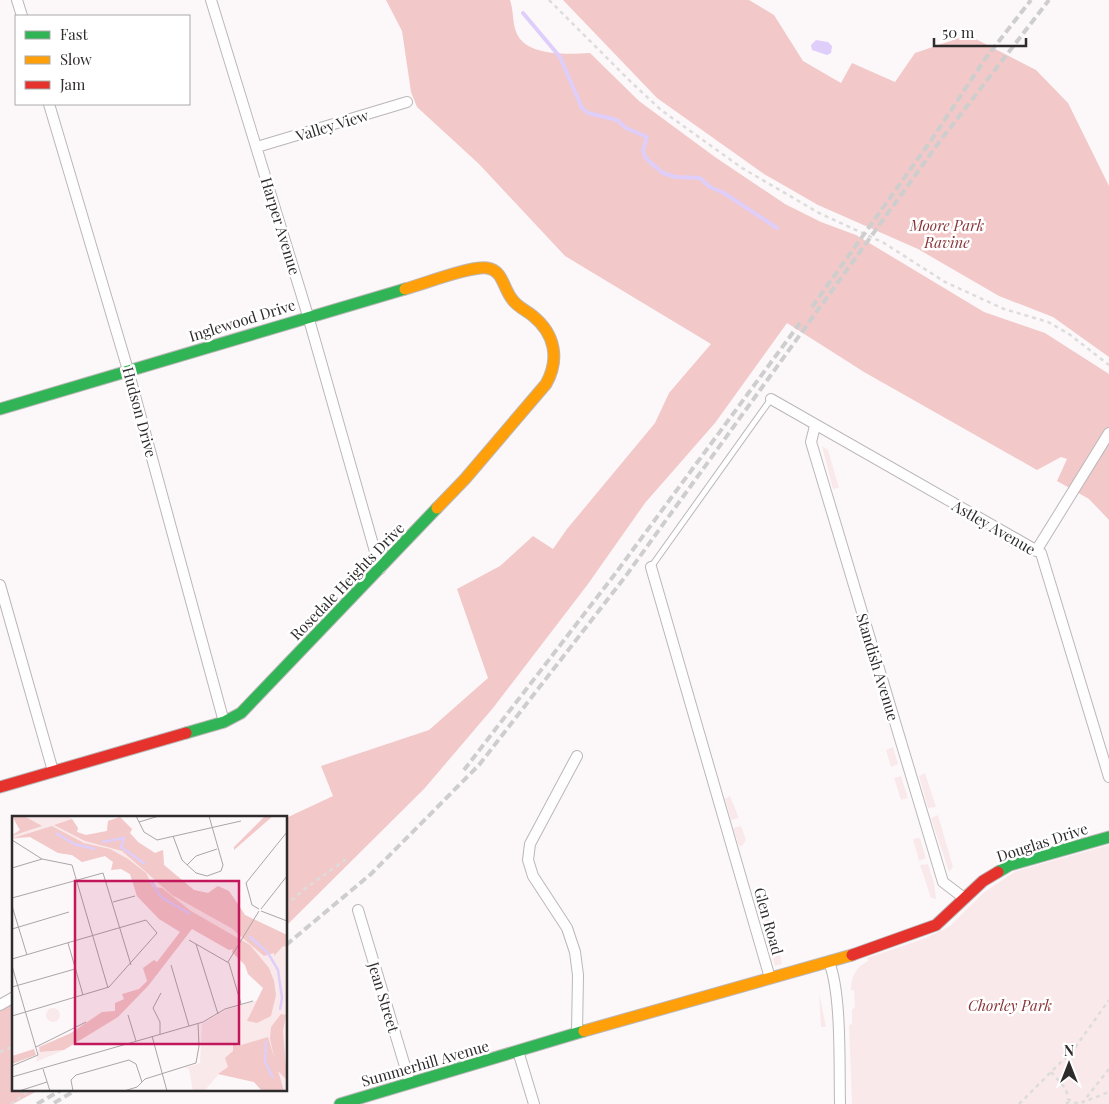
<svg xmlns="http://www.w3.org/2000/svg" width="1109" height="1104" font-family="'Playfair Display',serif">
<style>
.green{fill:#fae9ea}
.forest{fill:#f2c8c8}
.water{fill:#dfcef9}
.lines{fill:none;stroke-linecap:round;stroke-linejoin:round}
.stream{stroke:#dfcef9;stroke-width:4}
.lane-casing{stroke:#bbb7b9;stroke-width:7}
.street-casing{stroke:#bbb7b9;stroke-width:12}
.fast-casing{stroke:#bbb7b9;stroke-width:13}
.slow-casing{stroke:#bbb7b9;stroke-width:13}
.jam-casing{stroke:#bbb7b9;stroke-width:13}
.path{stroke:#dddcdc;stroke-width:2.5;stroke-dasharray:4 4;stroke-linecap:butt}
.lane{stroke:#fffefe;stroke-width:5}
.street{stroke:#fffefe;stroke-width:10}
.fast{stroke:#30b455;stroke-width:11}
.slow{stroke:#ff9f0a;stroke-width:11}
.jam{stroke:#e5322d;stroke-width:11}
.rail{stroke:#cecece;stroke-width:4;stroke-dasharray:8 4;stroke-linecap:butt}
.labels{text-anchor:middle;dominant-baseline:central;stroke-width:5;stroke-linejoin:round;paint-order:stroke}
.street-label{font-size:15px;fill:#2e2b2d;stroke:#fff}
.park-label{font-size:15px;font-style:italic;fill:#893438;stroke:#fff}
.inset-river{fill:none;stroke:#dfcef9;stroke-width:2.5}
.inset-road{fill:none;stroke:#aaa6a8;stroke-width:1}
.view{fill:#c2185b;fill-opacity:0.15;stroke:#c2185b;stroke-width:2.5}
.inset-edge{fill:none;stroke:#2e2b2d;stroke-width:2.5}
</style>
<rect width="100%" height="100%" fill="#fcf8fa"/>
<path class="green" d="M 822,446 L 828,450 L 839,488 L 833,489 Z
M 893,747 L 898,764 L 891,767 L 886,750 Z
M 925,773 L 936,807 L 928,808 L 919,776 Z
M 901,776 L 908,798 L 901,800 L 894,778 Z
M 730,796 L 739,818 L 731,820 L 725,799 Z
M 938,815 L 953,867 L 949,872 L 931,818 Z
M 741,826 L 746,840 L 742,846 L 739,846 L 733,828 Z
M 920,838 L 926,858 L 919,861 L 913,839 Z
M 1109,845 L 1109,1104 L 852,1104 L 849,1025 L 852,1024 L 852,1009 L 855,1008 L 854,990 L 851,990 C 851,976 856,967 868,961 L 867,958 L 926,938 L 950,926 L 984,892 L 1016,871 Z
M 928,864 L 934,883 L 936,899 L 931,898 L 920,865 Z
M 763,899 L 781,959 L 782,964 L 775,966 L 756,902 Z
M 819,993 L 826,1027 L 821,1027 Z"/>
<path class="forest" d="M 386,0 L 510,0 C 514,11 512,24 517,34 C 528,57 569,54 590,53 L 639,101 L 715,157 L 785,204 L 821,222 L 856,235 L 984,312 L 1045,333 L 1109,374 L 1109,520 L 1089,499 L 1057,481 L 1067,459 L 1061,457 L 1037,470 L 864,372 L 787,323 L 715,423 L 645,503 L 588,584 L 493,708 L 424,789 L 286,926 L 286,818 L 333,796 L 321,766 L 429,730 L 488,678 L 457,589 L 500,566 L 533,536 L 553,549 L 567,529 L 655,423 L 669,393 L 711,344 L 565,256 L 479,164 L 417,107 L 411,92 L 402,31 Z
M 563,0 L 749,0 L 774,15 L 803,61 L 841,83 L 852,63 L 895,82 L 915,53 L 968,35 L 1036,70 L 1068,103 L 1109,186 L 1109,357 L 1053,317 L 999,296 L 918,249 L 818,205 L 764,174 L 657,98 Z
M 14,1002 L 14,1090 L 39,1090 L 13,1104 L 0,1104 L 0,1010 Z"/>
<path class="water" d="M 816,40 L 828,42 L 832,46 L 831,53 L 827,55 L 812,50 L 811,45 Z"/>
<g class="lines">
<path class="stream" d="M 523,13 L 560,57 L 582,108 L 588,113 L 617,120 L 626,128 L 647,137 L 643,150 L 645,157 L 651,163 L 663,173 L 676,177 L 700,178 L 710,187 L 724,193 L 777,228"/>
<defs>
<path id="lane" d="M 651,567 L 771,399"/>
<path id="street" d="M 17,0 L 22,16
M 211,0 L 308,316 L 380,569
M 49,104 L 128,370 L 224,722
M 257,147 L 407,102
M 771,399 L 1041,553 L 1109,777
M 815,426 L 811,442 L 943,882 L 964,898
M 1036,551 L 1109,433
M 651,567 L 770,978
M 0,585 L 53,771
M 358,910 L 410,1083
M 829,962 C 842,995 839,1067 840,1104
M 0,1005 L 14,997
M 577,1033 L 578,975 L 575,952 L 567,928 L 533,876 L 528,860 L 530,844 L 577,756
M 518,1051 L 534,1104"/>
<path id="fast" d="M 0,409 L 405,289
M 186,733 L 224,722 L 241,713 L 437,508
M 998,872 L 1010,865 L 1109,837
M 340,1104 L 584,1031"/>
<path id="slow" d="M 405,289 C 424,284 469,266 487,268 C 503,270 503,288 512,299 C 517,307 526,310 533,316 C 555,334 560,359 546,384 L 465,479 L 437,508
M 584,1031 L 852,955"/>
<path id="jam" d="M 0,787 L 186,733
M 852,955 L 936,925 L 983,881 L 998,872"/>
</defs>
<use href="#lane" class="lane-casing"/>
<use href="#street" class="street-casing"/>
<use href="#fast" class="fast-casing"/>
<use href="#slow" class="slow-casing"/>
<use href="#jam" class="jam-casing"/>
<path class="path" d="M 549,0 L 632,83 L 661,110 L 742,168 L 819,213 L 884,243 L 945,282 L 1004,309 L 1048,322 L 1069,334 L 1109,365
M 286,906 L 303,890 L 348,858
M 0,1052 L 14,1046
M 1109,1069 L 1083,1102 L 1109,1092
M 1051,1072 L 1066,1089 L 1068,1099 L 1078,1104 L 1083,1102
M 11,1104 L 30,1090
M 1019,1104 L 1074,1049 L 1109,1000
M 1066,1104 L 1070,1101"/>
<use href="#lane" class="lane"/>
<use href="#street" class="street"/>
<use href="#fast" class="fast"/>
<use href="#slow" class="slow"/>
<use href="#jam" class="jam"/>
<path class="rail" d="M 812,307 L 932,139 L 985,59 L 1031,0
M 464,770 L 615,574 L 800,323
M 286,945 L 371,874 L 479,765 L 625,577 L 940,141 L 1049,0
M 54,1103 L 76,1090
M 37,1104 L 61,1090"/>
</g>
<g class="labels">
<g class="street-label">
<text transform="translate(332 125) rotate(-17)">Valley View</text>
<text transform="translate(281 226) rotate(73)">Harper Avenue</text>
<text transform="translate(242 320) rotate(-17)">Inglewood Drive</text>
<text transform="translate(140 412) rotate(75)">Hudson Drive</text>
<text transform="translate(994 527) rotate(30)">Astley Avenue</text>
<text transform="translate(347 581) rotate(-46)">Rosedale Heights Drive</text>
<text transform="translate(878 667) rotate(73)">Standish Avenue</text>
<text transform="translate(1042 842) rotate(-18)">Douglas Drive</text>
<text transform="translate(769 921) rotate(74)">Glen Road</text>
<text transform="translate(384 997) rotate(73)">Jean Street</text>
<text transform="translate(425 1063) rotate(-16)">Summerhill Avenue</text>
</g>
<g class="park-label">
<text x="947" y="225">Moore Park<tspan x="947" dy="17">Ravine</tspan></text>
<text x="1010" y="1005">Chorley Park</text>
</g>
</g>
<g transform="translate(12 816)">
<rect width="275" height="275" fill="#fcf8fa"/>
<path d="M 0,0 L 58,0 L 66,12 L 65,16 L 74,19 L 95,15 L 96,5 L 108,1 L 120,13 L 118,17 L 126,26 L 143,37 L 151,34 L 152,49 L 182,74 L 196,77 L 206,70 L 221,80 L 233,99 L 275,119 L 275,275 L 250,275 L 242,266 L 207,258 L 193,274 L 181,275 L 177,253 L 173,252 L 188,247 L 190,208 L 214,194 L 246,184 L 251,172 L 236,158 L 233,149 L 220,136 L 221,133 L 217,134 L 180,112 L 147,103 L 125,80 L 118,58 L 109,53 L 99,54 L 101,46 L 93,40 L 70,46 L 60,39 L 46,37 L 18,21 L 2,23 L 0,18 L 8,14 ZM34 199a7 7 0 1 1 14 0a7 7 0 1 1-14 0ZM 27,231 L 29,236 L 52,234 L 24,246 Z" fill="#fae9ea"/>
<path d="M 12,0 L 30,10 L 0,20 L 8,14 L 0,0 ZM 253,0 L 261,0 L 222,34 L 222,31 ZM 108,1 L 120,13 L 118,17 L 126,26 L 143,37 L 151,34 L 152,49 L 182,74 L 196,77 L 206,70 L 217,75 L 233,99 L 275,119 L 275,131 L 271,130 L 262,140 L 262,137 L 252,140 L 219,112 L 160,79 L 110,35 L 73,25 L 42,9 L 60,3 L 66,12 L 65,16 L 74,19 L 95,15 L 96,5 ZM 40,10 L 72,27 L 98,33 L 116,43 L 134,57 L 141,71 L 150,72 L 179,95 L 238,129 L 257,152 L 262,165 L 264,179 L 259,200 L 245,207 L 235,205 L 251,172 L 236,158 L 233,149 L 220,136 L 221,133 L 217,134 L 180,113 L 136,170 L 106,201 L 52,234 L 28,236 L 27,231 L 59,217 L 90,196 L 103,195 L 103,187 L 112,183 L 110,178 L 127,173 L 135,165 L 131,152 L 142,144 L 145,146 L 168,116 L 147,103 L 125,80 L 118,58 L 109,53 L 99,54 L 101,46 L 93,40 L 70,46 L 60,39 L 46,37 L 18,21 L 1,22 ZM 269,198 L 274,199 L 271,215 L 275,264 L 265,254 L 258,223 L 259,211 ZM 17,216 L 24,239 L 0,248 L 0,240 L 22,233 ZM 256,221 L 272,275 L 250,275 L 242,266 L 206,258 L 216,251 L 213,242 L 221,235 L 221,228 L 226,230 Z" fill="#f2c8c8"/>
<path class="inset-river" d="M 44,17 L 62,28 L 83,33M 90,26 L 112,22 L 109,31 L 133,48M 140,66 L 149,81 L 178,98M 237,120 L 256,137 L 266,154 L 270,182 L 268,194M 254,225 L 253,245 L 261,262"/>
<path class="inset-road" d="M 124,0 L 132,16 L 145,24 L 229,5M 127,6 L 147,0M 161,20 L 170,44 L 184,57 L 195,60 L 209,55 L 211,49 L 197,0M 0,24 L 30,43 L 60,49 L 96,172M 175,49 L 184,40 L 205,33M 0,52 L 30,43M 0,82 L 91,57 L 119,149M 101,86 L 123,80M 0,90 L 15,139M 247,93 L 240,89 L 234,67 L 275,16M 249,93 L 275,60M 249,95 L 275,105M 0,113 L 57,96M 177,124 L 217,147 L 229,188M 56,127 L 71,179M 184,128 L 206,198M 0,143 L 134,104 L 145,117 L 97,171 L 0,200M 216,146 L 247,95M 159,149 L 177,210M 0,150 L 26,239 L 0,250M 0,171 L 63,153M 116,199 L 124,225M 148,218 L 148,206 L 141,192 L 149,177M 140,220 L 155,275M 24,231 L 74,206M 31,253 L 38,275M 0,261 L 191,206 L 213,193 L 241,185M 7,275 L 35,266M 61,275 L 59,264 L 64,259 L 117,244 L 124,248 L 130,266M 112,275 L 125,271 L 133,263 L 184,247 L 187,230 L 186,207"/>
<path class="view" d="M 63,65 L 227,65 L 227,228 L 63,228 Z"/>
<rect width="275" height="275" class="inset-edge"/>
</g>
<rect x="15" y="15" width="175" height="90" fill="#ffffff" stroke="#abaaab"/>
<rect x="25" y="31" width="25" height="8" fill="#30b455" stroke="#abaaab"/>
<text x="60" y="40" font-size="15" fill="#2e2b2d">Fast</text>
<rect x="25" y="56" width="25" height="8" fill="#ff9f0a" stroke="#abaaab"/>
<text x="60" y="65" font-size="15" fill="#2e2b2d">Slow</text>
<rect x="25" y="81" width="25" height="8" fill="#e5322d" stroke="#abaaab"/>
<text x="60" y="90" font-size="15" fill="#2e2b2d">Jam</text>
<g transform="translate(1069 1064)" stroke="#ffffff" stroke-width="4" paint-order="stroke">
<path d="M0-4L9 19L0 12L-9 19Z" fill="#2e2b2d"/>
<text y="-8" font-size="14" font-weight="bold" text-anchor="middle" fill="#2e2b2d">N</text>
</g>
<path d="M934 38v8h92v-8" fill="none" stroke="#2e2b2d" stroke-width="2.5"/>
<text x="942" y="38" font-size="15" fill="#2e2b2d" stroke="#ffffff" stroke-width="4" paint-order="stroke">50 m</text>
</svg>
